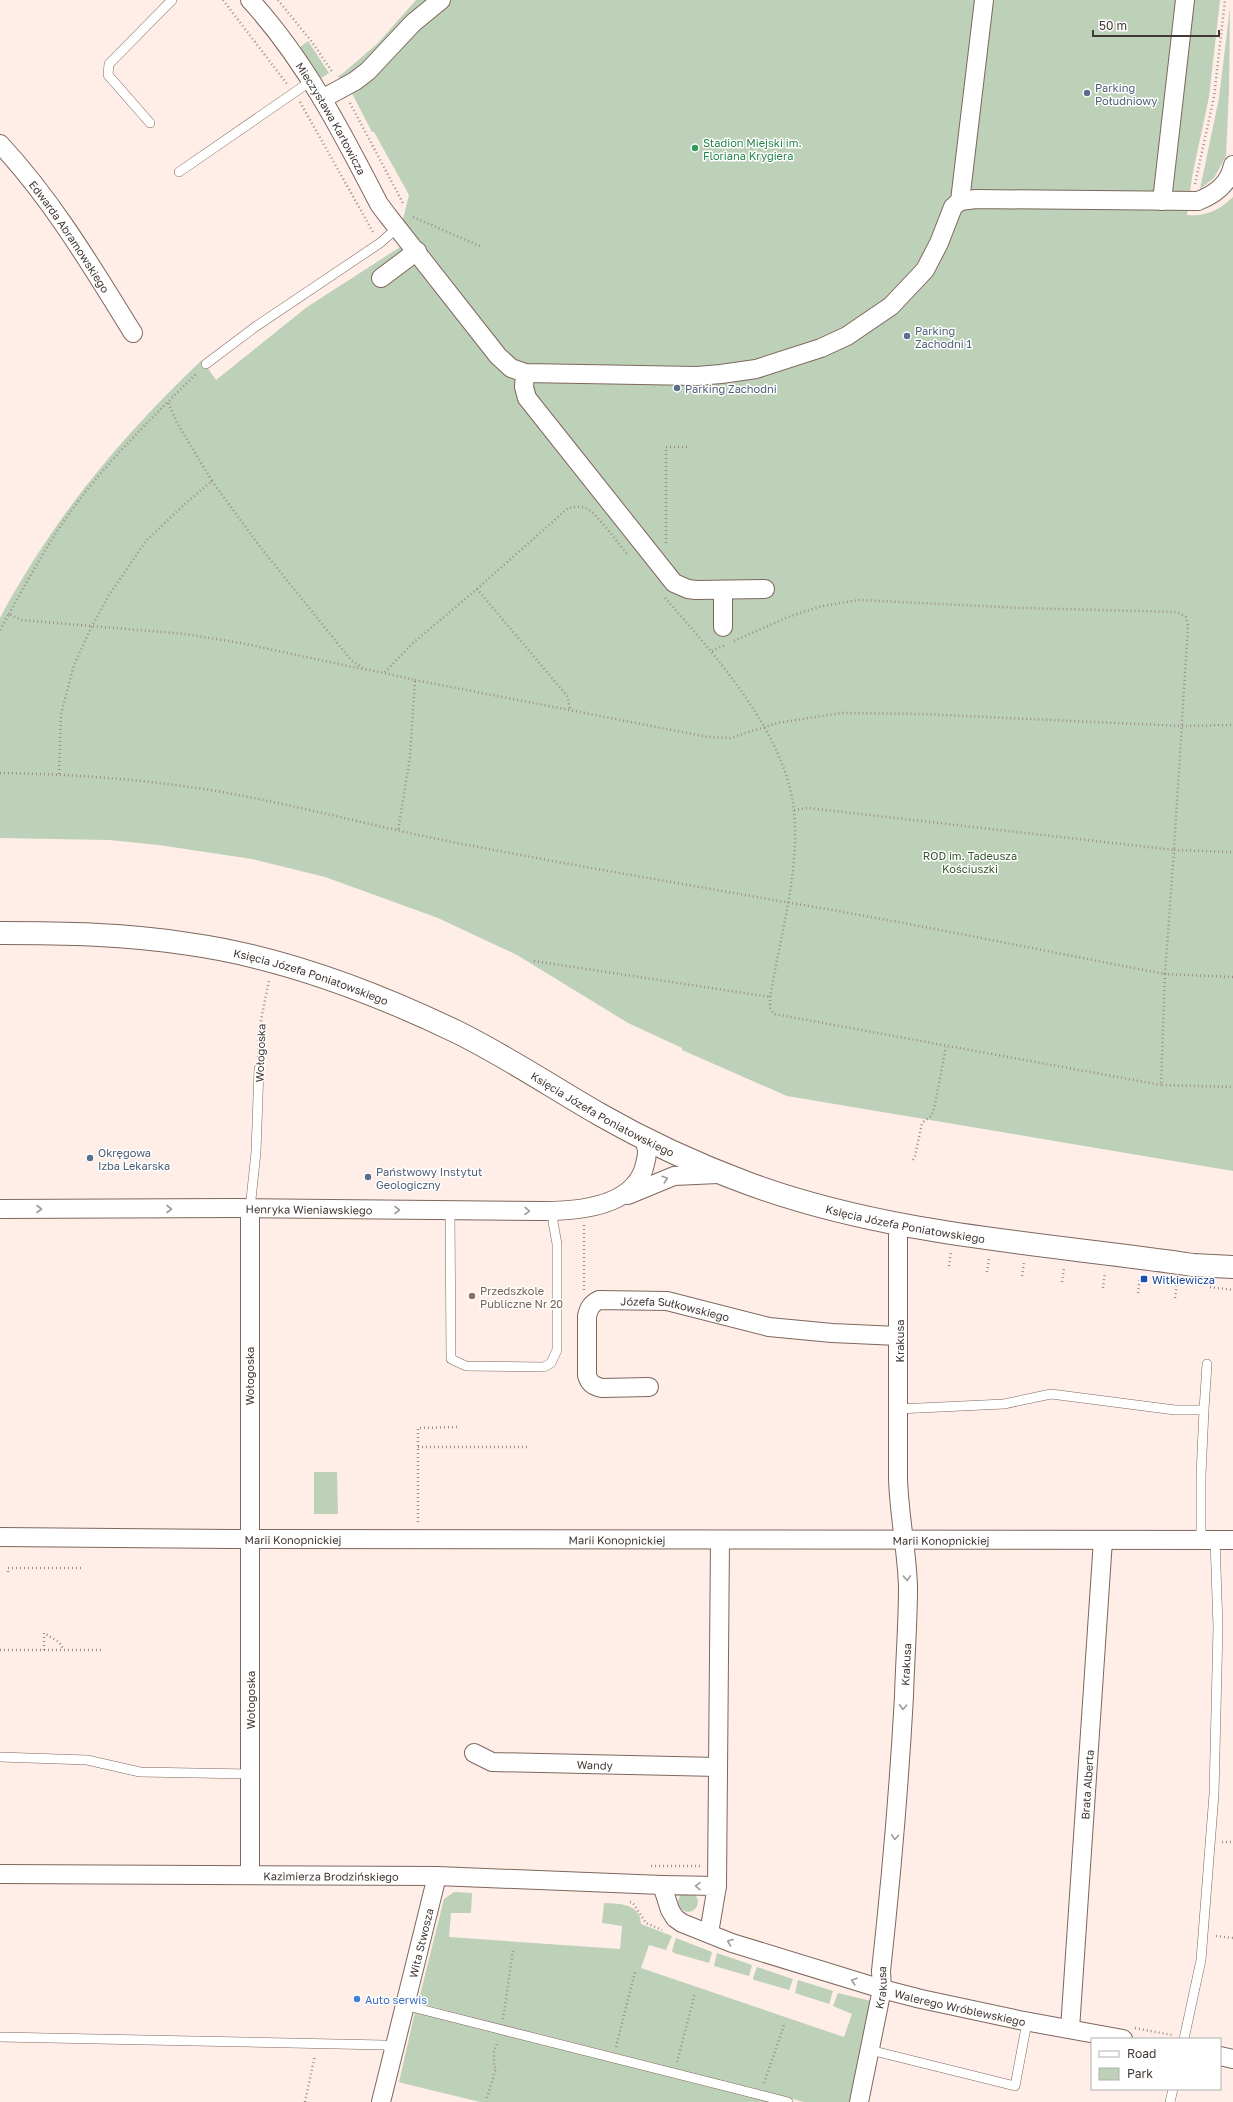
<svg xmlns="http://www.w3.org/2000/svg" width="1233" height="2102" font-family="'Golos Text',sans-serif">
<style>
.green{fill:#bdd0b8}
.lines{fill:none;stroke-linecap:round;stroke-linejoin:round}
.service-casing{stroke:#7e675d;stroke-width:10}
.minor-casing{stroke:#7e675d;stroke-width:20}
.tertiary-casing{stroke:#7e675d;stroke-width:24}
.path{stroke:#9c8f8a;stroke-width:2.5;stroke-dasharray:1 3;stroke-linecap:butt}
.service{stroke:#fff;stroke-width:9}
.minor{stroke:#fff;stroke-width:18}
.tertiary{stroke:#fff;stroke-width:22}
.oneway{stroke:#a09c9a}
.service-dot{fill:#5c6f8a;stroke:#fff;stroke-width:1.5}
.leisure-dot{fill:#2e9e5b;stroke:#fff;stroke-width:1.5}
.transit-dot{fill:#1a4fb4;stroke:#fff;stroke-width:1.5}
.education-dot{fill:#8d6e63;stroke:#fff;stroke-width:1.5}
.shop-dot{fill:#3f7fe0;stroke:#fff;stroke-width:1.5}
.labels{text-anchor:middle;dominant-baseline:central;stroke-width:3;stroke-linejoin:round;paint-order:stroke}
.service-label{font-size:11px;fill:#4e5e75;stroke:#fff;text-anchor:start}
.street-label{font-size:11px;fill:#423834;stroke:#fff}
.leisure-label{font-size:11px;fill:#27864d;stroke:#fff;text-anchor:start}
.park-label{font-size:11px;fill:#35572b;stroke:#fff}
.transit-label{font-size:11px;fill:#164399;stroke:#fff;text-anchor:start}
.education-label{font-size:11px;fill:#785e54;stroke:#fff;text-anchor:start}
.shop-label{font-size:11px;fill:#366cbe;stroke:#fff;text-anchor:start}
</style>
<rect width="100%" height="100%" fill="#feeee7"/>
<path class="green" d="M 416,0 L 1220,0 L 1209,97 L 1192,177 L 1187,215 C 1205,217 1220,210 1233,197 L 1233,1171 L 787,1096 L 682,1050 L 682,1048 L 628,1023 L 517,955 L 438,918 L 325,877 L 252,859 L 159,845 L 109,840 L 0,838 L 0,618 C 52,520 122,435 202,360 L 216,380 L 307,307 L 411,240 L 402,223 L 409,195 L 374,132 L 372,132 L 344,78 L 341,80 L 338,76 L 342,74 L 378,43 Z
M 1230,7 L 1229,90 L 1226,156 L 1214,178 L 1200,189 L 1219,98 Z
M 308,41 L 329,73 L 320,79 L 299,48 Z
M 314,1472 L 337,1472 L 338,1514 L 314,1514 Z
M678 1902a10 10 0 1 1 20 0a10 10 0 1 1-20 0Z
M 454,1892 L 472,1893 L 471,1913 L 451,1913 L 449,1937 L 620,1949 L 622,1926 L 602,1923 L 604,1903 C 620,1904 640,1903 641,1924 L 672,1936 L 666,1950 L 649,1945 L 641,1968 L 844,2037 L 852,2014 L 833,2006 L 838,1993 L 871,2001 L 853,2102 L 804,2102 L 418,2003 L 444,1899 Z
M 676,1938 L 712,1952 L 709,1963 L 674,1953 L 672,1951 Z
M 717,1953 L 752,1965 L 749,1976 L 714,1966 Z
M 757,1967 L 793,1979 L 789,1990 L 754,1980 L 753,1978 Z
M 798,1980 L 833,1991 L 829,2004 L 795,1993 Z
M 415,2012 L 776,2102 L 480,2102 L 402,2083 L 399,2082 Z"/>
<g class="lines">
<defs>
<path id="service" d="M 150,123 L 108,75 L 109,64 L 172,0
M 179,172 L 311,81
M 206,364 L 255,327 L 380,243 L 397,228
M 250,1209 L 256,1152 L 259,1069
M 450,1210 L 451,1359 L 466,1366 L 544,1367 L 551,1363 L 557,1350 L 557,1244 L 553,1222 L 554,1211
M 898,1409 L 1004,1404 L 1051,1394 L 1175,1410 L 1204,1410 L 1201,1475 L 1201,1540
M 1204,1410 L 1207,1364
M 0,1757 L 87,1760 L 140,1772 L 250,1774
M 404,2005 L 788,2102
M 0,2037 L 384,2045 L 393,2047
M 1184,2039 L 1201,1960 L 1214,1794 L 1218,1627 L 1215,1540
M 870,2050 L 1015,2086 L 1027,2022
M 1170,2102 L 1173,2089"/>
<g id="minor">
<path id="s1" d="M 250,0 C 305,60 342,132 379,204 L 388,216 L 498,356 L 511,368 L 525,373 L 697,376 L 721,374 L 756,369 L 821,348 L 847,336 L 891,306 L 925,270 L 939,243 L 953,207 L 960,201 L 976,199 L 1198,201 C 1216,194 1229,184 1233,165"/>
<path d="M 322,99 L 355,81 L 368,71 L 413,23 L 441,0"/>
<path id="s2" d="M 0,144 C 53,201 92,267 133,333"/>
<path d="M 960,201 L 984,0"/>
<path d="M 1162,201 L 1185,0"/>
<path d="M 381,278 L 417,251"/>
<path d="M 525,373 L 524,387 L 527,398 L 674,583 L 688,589 L 696,590 L 765,589"/>
<path d="M 723,627 L 723,590"/>
<path d="M 628,1195 L 674,1176 L 718,1174"/>
<path id="s3" d="M 0,1209 L 235,1208 L 544,1211 C 579,1211 636,1206 645,1164 C 648,1154 648,1146 642,1137"/>
<path id="s4" d="M 649,1387 L 602,1388 C 593,1386 589,1383 587,1375 L 587,1316 C 589,1308 591,1304 599,1300 L 667,1301 L 769,1327 L 832,1333 L 898,1336"/>
<path id="s5" d="M 0,1537 L 231,1539 L 1233,1540"/>
<path id="s6" d="M 474,1753 L 492,1762 L 718,1767"/>
<path id="s7" d="M 0,1874 L 437,1876 L 662,1885"/>
<path d="M 250,1875 L 250,1209"/>
<path d="M 717,1886 L 720,1540"/>
<path id="s8" d="M 709,1933 L 717,1886 L 662,1885 L 670,1910 L 675,1918 L 682,1923 L 732,1943 L 882,1989 L 921,1999 L 1019,2020 L 1123,2039"/>
<path id="s9" d="M 1070,2029 L 1103,1540"/>
<path d="M 1220,2056 L 1233,2059"/>
<path id="s10" d="M 381,2102 L 437,1876"/>
<path id="s11" d="M 859,2102 L 882,1989 L 881,1971 C 891,1880 899,1788 904,1696 C 905,1660 908,1623 908,1587 C 907,1551 899,1515 898,1478 L 898,1236 L 900,1224"/>
</g>
<g id="tertiary">
<path id="s12" d="M 0,933 C 63,933 126,934 189,944 C 282,957 372,991 457,1032 C 506,1056 552,1087 599,1114 C 646,1141 696,1164 747,1183 C 890,1236 1044,1243 1193,1265 L 1233,1267"/>
</g>
</defs>
<use href="#service" class="service-casing"/>
<use href="#minor" class="minor-casing"/>
<use href="#tertiary" class="tertiary-casing"/>
<path class="path" d="M 223,0 L 287,84
M 278,0 L 312,42 L 333,73
M 300,102 L 373,232
M 350,103 L 404,205
M 1195,184 L 1214,97 L 1225,0
M 413,217 L 482,247
M 212,481 L 261,548 L 351,660 L 364,669 L 384,673 L 413,643 L 477,589 L 568,697 L 570,710
M 666,543 L 666,447 L 689,447
M 477,589 L 568,508 C 574,507 580,506 586,508 C 597,513 619,545 628,555
M 665,598 C 714,654 786,733 794,811 C 800,869 780,939 770,997 L 770,1008 L 774,1014 L 1161,1085
M 9,614 C 28,580 46,546 69,514 C 106,462 152,418 197,373
M 0,630 L 9,614 L 21,620 L 185,634 L 241,643 L 362,669
M 734,641 L 788,617 L 822,606 L 859,600 L 1023,608 L 1177,612 L 1186,617 L 1188,626 L 1174,850 L 808,808 L 794,810
M 712,651 L 725,645
M 385,673 L 415,680 L 410,757 L 398,831
M 415,680 L 708,737 L 730,738 L 777,723 L 841,713 L 922,714 L 1181,726 L 1233,725
M 0,773 C 63,774 127,778 190,787 C 282,800 372,827 463,844 C 570,865 678,883 785,902 C 912,923 1039,950 1165,974 L 1174,850 L 1233,852
M 59,774 L 61,714 L 74,665 L 92,626 L 109,595 L 146,541 L 186,503 L 212,481 L 176,421 L 168,402
M 534,961 L 770,997
M 1233,977 L 1165,974 L 1161,1085 L 1233,1087
M 258,1057 L 259,1030 L 269,980
M 913,1160 L 915,1156 L 922,1123 L 931,1116 L 934,1109 L 946,1047
M 584,1225 L 584,1290
M 949,1266 L 951,1251
M 987,1272 L 989,1258
M 1022,1276 L 1024,1263
M 1062,1282 L 1064,1267
M 1210,1287 L 1233,1290
M 1103,1288 L 1105,1272
M 1138,1293 L 1140,1277
M 1175,1298 L 1177,1282
M 418,1447 L 530,1447
M 418,1522 L 418,1428 L 459,1427
M 8,1572 L 8,1568 L 81,1568 L 81,1571
M 0,1650 L 102,1650
M 44,1650 L 44,1633 L 59,1642 L 64,1650
M 1222,1842 L 1233,1842
M 651,1866 L 700,1866
M 630,1902 L 633,1903 L 646,1923 L 662,1930
M 1216,1936 L 1233,1938
M 503,2019 L 513,1950
M 1135,2028 L 1172,2035
M 616,2047 L 635,1972
M 677,2062 L 695,1993
M 764,2083 L 784,2025
M 487,2098 L 496,2068 L 494,2067 L 494,2051 L 498,2041
M 305,2102 L 315,2055"/>
<use href="#service" class="service"/>
<use href="#minor" class="minor"/>
<use href="#tertiary" class="tertiary"/>
</g>
<defs><path id="oneway-chevron" d="M-2-3.5L2.5 0L-2 3.5" fill="none" stroke-width="1.6" stroke-linecap="round" stroke-linejoin="round"/></defs>
<g class="oneway">
<use href="#oneway-chevron" transform="translate(665 1179) rotate(-18)"/>
<use href="#oneway-chevron" transform="translate(39 1209)"/>
<use href="#oneway-chevron" transform="translate(169 1209)"/>
<use href="#oneway-chevron" transform="translate(397 1210)"/>
<use href="#oneway-chevron" transform="translate(527 1211) rotate(1)"/>
<use href="#oneway-chevron" transform="translate(907 1578) rotate(88)"/>
<use href="#oneway-chevron" transform="translate(903 1707) rotate(93)"/>
<use href="#oneway-chevron" transform="translate(895 1837) rotate(94)"/>
<use href="#oneway-chevron" transform="translate(698 1886) rotate(-179)"/>
<use href="#oneway-chevron" transform="translate(730 1942) rotate(-159)"/>
<use href="#oneway-chevron" transform="translate(854 1981) rotate(-163)"/>
</g>
<g class="service-dot">
<circle cx="1087" cy="93" r="4"/>
<circle cx="907" cy="336" r="4"/>
<circle cx="677" cy="388" r="4"/>
<circle cx="90" cy="1158" r="4"/>
<circle cx="368" cy="1177" r="4"/>
</g>
<circle class="leisure-dot" cx="695" cy="148" r="4"/>
<rect class="transit-dot" x="1140" y="1275" width="8" height="8" rx="2"/>
<circle class="education-dot" cx="472" cy="1296" r="4"/>
<circle class="shop-dot" cx="357" cy="1999" r="4"/>
<g class="labels">
<g class="service-label">
<text x="1095" y="87">Parking<tspan x="1095" dy="13">Południowy</tspan></text>
<text x="915" y="330">Parking<tspan x="915" dy="13">Zachodni 1</tspan></text>
<text x="685" y="388">Parking Zachodni</text>
<text x="98" y="1152">Okręgowa<tspan x="98" dy="13">Izba Lekarska</tspan></text>
<text x="376" y="1171">Państwowy Instytut<tspan x="376" dy="13">Geologiczny</tspan></text>
</g>
<g class="street-label">
<text stroke="none"><textPath href="#s1" startOffset="144">Mieczysława Karłowicza</textPath></text>
<text stroke="none"><textPath href="#s2" startOffset="116">Edwarda Abramowskiego</textPath></text>
<text stroke="none"><textPath href="#s12" startOffset="316">Księcia Józefa Poniatowskiego</textPath></text>
<text transform="translate(260 1053) rotate(-88)">Wołogoska</text>
<text stroke="none"><textPath href="#s12" startOffset="640">Księcia Józefa Poniatowskiego</textPath></text>
<text stroke="none"><textPath href="#s3" startOffset="309">Henryka Wieniawskiego</textPath></text>
<text stroke="none"><textPath href="#s12" startOffset="964">Księcia Józefa Poniatowskiego</textPath></text>
<text stroke="none"><textPath href="#s4" startOffset="225">Józefa Sułkowskiego</textPath></text>
<text transform="translate(899 1341) rotate(-90)">Krakusa</text>
<text transform="translate(249 1376) rotate(-90)">Wołogoska</text>
<text stroke="none"><textPath href="#s5" startOffset="293">Marii Konopnickiej</textPath></text>
<text stroke="none"><textPath href="#s5" startOffset="941">Marii Konopnickiej</textPath></text>
<text stroke="none"><textPath href="#s5" startOffset="617">Marii Konopnickiej</textPath></text>
<text stroke="none"><textPath href="#s11" startOffset="441">Krakusa</textPath></text>
<text transform="translate(250 1700) rotate(-90)">Wołogoska</text>
<text stroke="none"><textPath href="#s6" startOffset="123">Wandy</textPath></text>
<text stroke="none"><textPath href="#s9" startOffset="245">Brata Alberta</textPath></text>
<text stroke="none"><textPath href="#s7" startOffset="331">Kazimierza Brodzińskiego</textPath></text>
<text stroke="none"><textPath href="#s10" startOffset="164">Wita Stwosza</textPath></text>
<text stroke="none"><textPath href="#s11" startOffset="117">Krakusa</textPath></text>
<text stroke="none"><textPath href="#s8" startOffset="438">Walerego Wróblewskiego</textPath></text>
</g>
<g class="leisure-label">
<text x="703" y="142">Stadion Miejski im.<tspan x="703" dy="13">Floriana Krygiera</tspan></text>
</g>
<g class="park-label">
<text x="970" y="855">ROD im. Tadeusza<tspan x="970" dy="13">Kościuszki</tspan></text>
</g>
<g class="transit-label">
<text x="1152" y="1279">Witkiewicza</text>
</g>
<g class="education-label">
<text x="480" y="1290">Przedszkole<tspan x="480" dy="13">Publiczne Nr 20</tspan></text>
</g>
<g class="shop-label">
<text x="365" y="1999">Auto serwis</text>
</g>
</g>
<rect x="1091" y="2038" width="130" height="52" fill="#ffffff" stroke="#b3afae"/>
<rect x="1099" y="2051" width="20" height="6" fill="#ffffff" stroke="#b3afae"/>
<text x="1127" y="2058" font-size="12" fill="#423834">Road</text>
<rect x="1099" y="2068" width="20" height="12" fill="#bdd0b8" stroke="#b3afae"/>
<text x="1127" y="2078" font-size="12" fill="#423834">Park</text>
<path d="M1093 30v6h126v-6" fill="none" stroke="#423834" stroke-width="2"/>
<text x="1099" y="30" font-size="12" fill="#423834" stroke="#ffffff" stroke-width="3" paint-order="stroke">50 m</text>
</svg>
